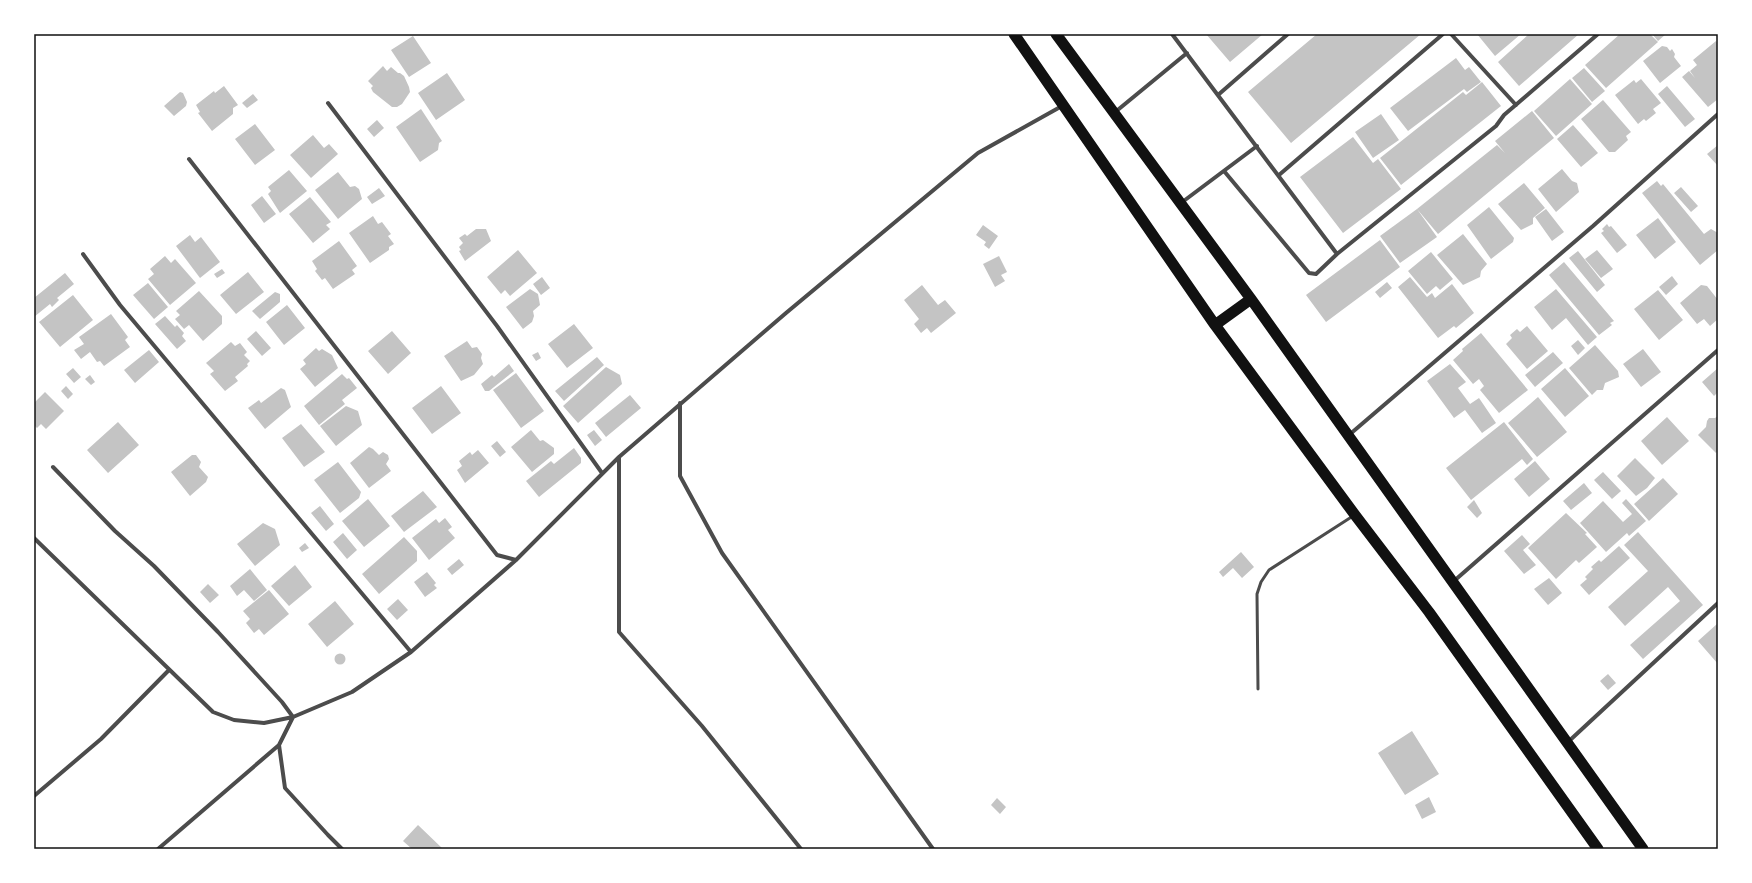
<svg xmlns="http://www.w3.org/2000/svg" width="1752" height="883" font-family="'Alegreya Sans',sans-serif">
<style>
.building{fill:#c4c4c4}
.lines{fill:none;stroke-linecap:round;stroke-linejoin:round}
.service{stroke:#4c4c4c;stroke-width:3}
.minor{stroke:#4c4c4c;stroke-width:4}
.trunk{stroke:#111;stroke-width:11}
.neatline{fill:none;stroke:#111;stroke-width:1.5}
</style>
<rect width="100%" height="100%" fill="#fff"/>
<path class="building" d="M 1206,34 L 1263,34 L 1230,62 Z
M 1317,34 L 1421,34 L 1291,143 L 1248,92 Z
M 1477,34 L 1521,34 L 1495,56 Z
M 1529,34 L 1579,34 L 1519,86 L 1498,62 Z
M 1620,34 L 1650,34 L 1658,42 L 1606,88 L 1585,65 Z
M 1652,34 L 1666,34 L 1658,41 Z
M 413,36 L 431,63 L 409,77 L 391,50 Z
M 1716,41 L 1718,44 L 1718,99 L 1708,107 L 1682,77 L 1689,71 L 1695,78 L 1690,71 L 1697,65 L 1693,60 Z
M 1662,46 L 1667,47 L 1670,51 L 1672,49 L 1675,54 L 1674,57 L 1681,66 L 1660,83 L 1643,61 Z
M 1456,58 L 1465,70 L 1469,67 L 1481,82 L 1467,92 L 1464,89 L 1408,131 L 1390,108 Z
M 383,66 L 387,71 L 391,67 L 398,73 L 400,73 L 404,76 L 409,87 L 410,92 L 402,104 L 397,107 L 392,107 L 373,92 L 371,88 L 373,86 L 368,81 Z
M 1584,68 L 1605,91 L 1592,102 L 1572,78 Z
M 447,73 L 465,100 L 436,120 L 418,93 Z
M 1570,79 L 1592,104 L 1556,136 L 1534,111 Z
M 1641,79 L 1661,103 L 1653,109 L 1656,113 L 1646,121 L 1644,119 L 1638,124 L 1615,95 L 1634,80 L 1636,83 Z
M 1482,82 L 1501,106 L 1401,185 L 1380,158 L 1463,92 L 1466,95 Z
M 224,86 L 238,105 L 233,108 L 233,114 L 212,131 L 198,113 L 200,112 L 196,105 L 214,91 L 215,93 Z
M 1667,86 L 1695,119 L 1685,127 L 1658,94 Z
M 180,92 L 183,93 L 187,102 L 186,106 L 174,116 L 164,106 Z
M 253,94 L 258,100 L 247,108 L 242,103 Z
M 1603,100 L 1631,132 L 1626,136 L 1628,140 L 1615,152 L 1609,152 L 1581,119 Z
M 421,109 L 442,141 L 439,143 L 438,150 L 420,162 L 396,127 Z
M 1532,111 L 1554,138 L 1438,234 L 1417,209 L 1497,145 L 1505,153 L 1495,141 Z
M 1381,114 L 1399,140 L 1373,158 L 1355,132 Z
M 377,120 L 384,128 L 374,137 L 367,129 Z
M 255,124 L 275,150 L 255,165 L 235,139 Z
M 1573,125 L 1598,153 L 1581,167 L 1557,139 Z
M 313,135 L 324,148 L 329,144 L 338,154 L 311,178 L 290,155 Z
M 1353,137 L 1373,163 L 1378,159 L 1401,189 L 1343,233 L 1300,177 Z
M 1718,145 L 1718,166 L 1707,154 Z
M 1562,169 L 1572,181 L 1577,183 L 1579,192 L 1556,212 L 1538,189 Z
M 289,170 L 307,191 L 280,213 L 268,194 L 271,191 L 268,187 Z
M 338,172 L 350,187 L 355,186 L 359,189 L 362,199 L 338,219 L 315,190 Z
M 1657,181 L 1661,186 L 1663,184 L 1704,234 L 1711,229 L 1718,233 L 1718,250 L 1700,265 L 1642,193 Z
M 1524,183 L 1545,208 L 1533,218 L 1533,224 L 1521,230 L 1498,204 Z
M 1681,187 L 1698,206 L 1691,212 L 1674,193 Z
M 379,188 L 385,196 L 372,204 L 367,197 Z
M 262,196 L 276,214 L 264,223 L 251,205 Z
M 310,197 L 331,222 L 326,225 L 330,229 L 313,243 L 289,214 Z
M 1489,207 L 1514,238 L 1513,242 L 1491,259 L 1467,225 Z
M 1417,209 L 1437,237 L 1400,263 L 1380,236 Z
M 1546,209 L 1564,232 L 1552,241 L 1535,217 Z
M 373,216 L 378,224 L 382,222 L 391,234 L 388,236 L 394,244 L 389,247 L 389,250 L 370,263 L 349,233 Z
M 1658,218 L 1676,242 L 1655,259 L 1636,235 Z
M 1607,224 L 1609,227 L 1611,226 L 1627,245 L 1617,253 L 1601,233 L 1604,231 L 1602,229 Z
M 983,225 L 998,236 L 989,249 L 984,245 L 986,242 L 976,235 Z
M 476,229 L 486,229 L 491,241 L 465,261 L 459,251 L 461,250 L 459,247 L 463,243 L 459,238 L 465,234 L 467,236 Z
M 1463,234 L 1487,264 L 1481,271 L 1480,277 L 1463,285 L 1437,255 Z
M 190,235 L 195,242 L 201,237 L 220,262 L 200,278 L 176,246 Z
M 1380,240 L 1400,267 L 1326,322 L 1306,295 Z
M 339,241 L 357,266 L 352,270 L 355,274 L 333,289 L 325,278 L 322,280 L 315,271 L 317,269 L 312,261 Z
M 518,250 L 537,273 L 510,296 L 505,290 L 501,294 L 487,277 Z
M 1597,250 L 1613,269 L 1601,278 L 1585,259 Z
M 1578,251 L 1605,285 L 1597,292 L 1569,258 Z
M 1431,252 L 1453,279 L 1440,290 L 1436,286 L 1427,294 L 1408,271 Z
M 165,256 L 171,263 L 175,259 L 196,283 L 170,305 L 148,279 L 154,274 L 150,269 Z
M 999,256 L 1007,272 L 1001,275 L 1005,281 L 995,287 L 983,264 Z
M 1564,262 L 1614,321 L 1610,323 L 1612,325 L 1599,335 L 1549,275 Z
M 222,269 L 225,273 L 217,278 L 214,274 Z
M 248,272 L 264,292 L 236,314 L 220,295 Z
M 65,273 L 74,284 L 57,298 L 59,300 L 52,307 L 50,304 L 34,317 L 34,298 Z
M 1672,276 L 1678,284 L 1666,295 L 1659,287 Z
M 542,277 L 550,288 L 541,295 L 533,284 Z
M 1410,277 L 1427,297 L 1432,293 L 1435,298 L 1452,284 L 1474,313 L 1456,328 L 1454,326 L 1438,338 L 1398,287 Z
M 1387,282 L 1392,288 L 1380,298 L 1375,292 Z
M 148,283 L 168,307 L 154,319 L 133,295 Z
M 922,285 L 938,305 L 945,300 L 956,313 L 931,333 L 927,328 L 921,333 L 914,324 L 919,319 L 904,300 Z
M 1701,285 L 1707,286 L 1718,300 L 1718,319 L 1710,326 L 1704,319 L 1697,324 L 1680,303 Z
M 530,289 L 538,294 L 540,305 L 533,311 L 534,316 L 532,322 L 523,329 L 506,307 Z
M 1556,289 L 1597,337 L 1588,345 L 1566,318 L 1552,330 L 1534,307 Z
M 1658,290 L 1683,320 L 1659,340 L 1634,309 Z
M 199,291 L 222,316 L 222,324 L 203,341 L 189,325 L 184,329 L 175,319 L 180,315 L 176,311 Z
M 275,292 L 280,294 L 280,302 L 260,319 L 252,311 Z
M 73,295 L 93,320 L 60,347 L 39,322 Z
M 287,305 L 305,328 L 284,345 L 266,322 Z
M 111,314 L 128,337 L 125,340 L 130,347 L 104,366 L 100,361 L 97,362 L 90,352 L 81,359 L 74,350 L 84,344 L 79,337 Z
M 165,316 L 175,327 L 177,325 L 184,333 L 182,336 L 186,341 L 177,349 L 155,324 Z
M 574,324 L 593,348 L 567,368 L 548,344 Z
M 1527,326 L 1548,351 L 1527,369 L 1506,344 L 1512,338 L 1510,335 L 1517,329 L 1520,332 Z
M 256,331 L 271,348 L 262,356 L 247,339 Z
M 392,331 L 411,353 L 388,374 L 368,351 Z
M 1481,333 L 1528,390 L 1499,413 L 1480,390 L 1484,386 L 1479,379 L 1473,384 L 1453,360 L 1463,351 L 1462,349 Z
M 1578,340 L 1585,348 L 1578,355 L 1571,346 Z
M 467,341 L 472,348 L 477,347 L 482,354 L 481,358 L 483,364 L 474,375 L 461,381 L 444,356 Z
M 231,342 L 235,346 L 240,343 L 247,352 L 244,355 L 250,361 L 247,364 L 248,366 L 235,377 L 238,381 L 225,391 L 210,374 L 214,371 L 206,363 Z
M 1595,345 L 1618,371 L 1619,377 L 1605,383 L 1603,390 L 1597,390 L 1592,395 L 1569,368 Z
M 316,348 L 319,351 L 322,349 L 332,355 L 338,368 L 315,387 L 300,369 L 306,364 L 303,360 Z
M 1643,349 L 1661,372 L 1641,387 L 1623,364 Z
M 149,350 L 159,362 L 135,383 L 124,370 Z
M 538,352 L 541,358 L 536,361 L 532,355 Z
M 1553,352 L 1563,363 L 1535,387 L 1525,375 Z
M 597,357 L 604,365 L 564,401 L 555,391 Z
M 509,364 L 514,371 L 489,391 L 485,391 L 481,384 L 492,375 L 494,377 Z
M 1450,364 L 1466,382 L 1458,388 L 1470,404 L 1479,398 L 1496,423 L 1482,433 L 1465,410 L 1454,418 L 1427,381 Z
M 606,367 L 620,375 L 622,384 L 578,423 L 563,406 Z
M 73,368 L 81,377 L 74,383 L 66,374 Z
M 1565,368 L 1589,396 L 1565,417 L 1541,389 Z
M 1718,368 L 1718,392 L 1714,396 L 1702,382 Z
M 516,373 L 544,411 L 521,428 L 493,390 Z
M 342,374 L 347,379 L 349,378 L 357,388 L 342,400 L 345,404 L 319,425 L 304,406 Z
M 90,375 L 95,382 L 91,385 L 85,379 Z
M 66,386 L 73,394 L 68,399 L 61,391 Z
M 441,386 L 461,413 L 432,434 L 412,408 Z
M 281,388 L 285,390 L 291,407 L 265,429 L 248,408 L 259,400 L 261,403 Z
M 45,392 L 64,411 L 46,429 L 41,424 L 37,428 L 34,425 L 34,403 Z
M 630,395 L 641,408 L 606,437 L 595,423 Z
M 1538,397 L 1567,432 L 1537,457 L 1508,423 Z
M 346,406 L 358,411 L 362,425 L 336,446 L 320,426 Z
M 1718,416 L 1718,451 L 1716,453 L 1698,435 L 1706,427 L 1707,421 L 1709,418 L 1715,418 Z
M 1667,417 L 1689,441 L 1662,465 L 1641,441 Z
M 118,422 L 139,445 L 108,473 L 87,450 Z
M 1504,422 L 1533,459 L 1527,465 L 1522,459 L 1471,500 L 1446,468 Z
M 301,424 L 325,452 L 304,467 L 282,438 Z
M 531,430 L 540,441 L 543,440 L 554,448 L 554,454 L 532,472 L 511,447 Z
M 594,430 L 602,440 L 595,446 L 587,435 Z
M 497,441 L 506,452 L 500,457 L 491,446 Z
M 369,447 L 373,449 L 379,455 L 383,452 L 388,455 L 389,459 L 386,464 L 391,471 L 369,488 L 350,463 Z
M 574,448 L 581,458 L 581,463 L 539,497 L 526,481 L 551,461 L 554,464 Z
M 478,450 L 489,463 L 465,483 L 457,470 L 462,466 L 459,461 L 470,452 L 472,455 Z
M 192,455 L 196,455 L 201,462 L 199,467 L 208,477 L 206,482 L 190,496 L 171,472 Z
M 1635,458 L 1655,478 L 1647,488 L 1636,496 L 1617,476 Z
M 1535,461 L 1550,479 L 1529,497 L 1514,479 Z
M 338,462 L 361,492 L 359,498 L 340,513 L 314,480 Z
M 1603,472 L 1621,491 L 1612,499 L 1594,480 Z
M 1663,478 L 1678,494 L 1649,521 L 1634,504 Z
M 1584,483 L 1592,493 L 1571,510 L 1563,501 Z
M 423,491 L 437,507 L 404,532 L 391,516 Z
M 368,499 L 390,526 L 364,547 L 342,521 Z
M 1626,499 L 1646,521 L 1629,536 L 1627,533 L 1606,552 L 1580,523 L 1603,501 L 1623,522 L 1632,514 L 1622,503 Z
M 1474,500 L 1482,513 L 1477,518 L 1467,507 Z
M 320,506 L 334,524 L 326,531 L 311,513 Z
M 1566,513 L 1587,533 L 1585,534 L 1597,547 L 1579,563 L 1576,560 L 1556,579 L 1528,548 Z
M 445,518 L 452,527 L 448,530 L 455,538 L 429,560 L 412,538 L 436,519 L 439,523 Z
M 263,523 L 275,529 L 280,545 L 255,566 L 237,544 Z
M 1638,532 L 1703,605 L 1643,659 L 1630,645 L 1680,601 L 1668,587 L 1625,626 L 1608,607 L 1648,571 L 1624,545 Z
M 343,533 L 357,550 L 347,559 L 333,542 Z
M 1522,535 L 1530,544 L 1523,550 L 1536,565 L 1524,574 L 1504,551 Z
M 404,537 L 417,551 L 417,561 L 379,594 L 362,574 Z
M 305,543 L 309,548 L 302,552 L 299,548 Z
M 1619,546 L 1630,558 L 1589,595 L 1580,585 L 1587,579 L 1585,577 L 1593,569 L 1591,567 L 1599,560 L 1601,562 Z
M 1241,552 L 1254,567 L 1242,578 L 1233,568 L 1223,577 L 1219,572 Z
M 459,559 L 464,565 L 452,575 L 447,569 Z
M 295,565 L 312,587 L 289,606 L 271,586 Z
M 250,569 L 267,590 L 254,601 L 244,590 L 237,596 L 230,586 Z
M 427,572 L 436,583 L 434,585 L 437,588 L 425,597 L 414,582 Z
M 1549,578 L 1562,593 L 1548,605 L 1534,589 Z
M 208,584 L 219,595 L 210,603 L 200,592 Z
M 269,590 L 289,614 L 264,635 L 259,629 L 254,633 L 246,623 L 250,619 L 243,611 Z
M 398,599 L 408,610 L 397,620 L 387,609 Z
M 335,601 L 354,624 L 327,647 L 308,624 Z
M 1717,624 L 1718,625 L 1718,664 L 1698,641 Z
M334.5 659a5.5 5.5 0 1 1 11 0a5.5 5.5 0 1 1-11 0Z
M 1608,674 L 1616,683 L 1608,690 L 1600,681 Z
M 1412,731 L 1439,774 L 1405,795 L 1378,753 Z
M 1429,797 L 1436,812 L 1422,819 L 1415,805 Z
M 997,798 L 1006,807 L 1000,814 L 991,805 Z
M 418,825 L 443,849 L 412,849 L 403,841 Z"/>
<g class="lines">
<path class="service" d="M 1258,689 L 1257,594 L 1261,582 L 1269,570 L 1353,516"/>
<path class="minor" d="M 1172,34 L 1337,254
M 1451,34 L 1516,105
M 1218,95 L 1288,34
M 328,103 L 497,326 L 602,473
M 1114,113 L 1187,53
M 189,159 L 497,555 L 516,560
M 1224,171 L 1309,273 L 1316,274 L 1337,254 L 1496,126 L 1504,115 L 1598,34
M 1279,175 L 1443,34
M 1181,203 L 1257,146
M 83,254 L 120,305 L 411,652
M 680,403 L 680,476 L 722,553 L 933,849
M 1349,435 L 1593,226 L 1718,114
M 619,457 L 619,632 L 702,726 L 801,849
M 53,467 L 115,531 L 154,566 L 218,632 L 282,702 L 293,717 L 279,745 L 285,788 L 328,835 L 342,849
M 34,538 L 213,712 L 234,720 L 264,723 L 293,717 L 352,692 L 411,652 L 516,560 L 619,457 L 786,313 L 978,153 L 1062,106
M 1454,581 L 1718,350
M 1568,742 L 1718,603
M 34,796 L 101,739 L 169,670
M 158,849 L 279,745"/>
<path class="trunk" d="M 1014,34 L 1215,325 L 1355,515 L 1429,612 L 1598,849
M 1056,34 L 1251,299 L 1643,849
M 1215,325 L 1251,299"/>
</g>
<rect width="1752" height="883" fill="none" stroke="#ffffff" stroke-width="70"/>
<rect x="35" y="35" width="1682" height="813" class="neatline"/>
</svg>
